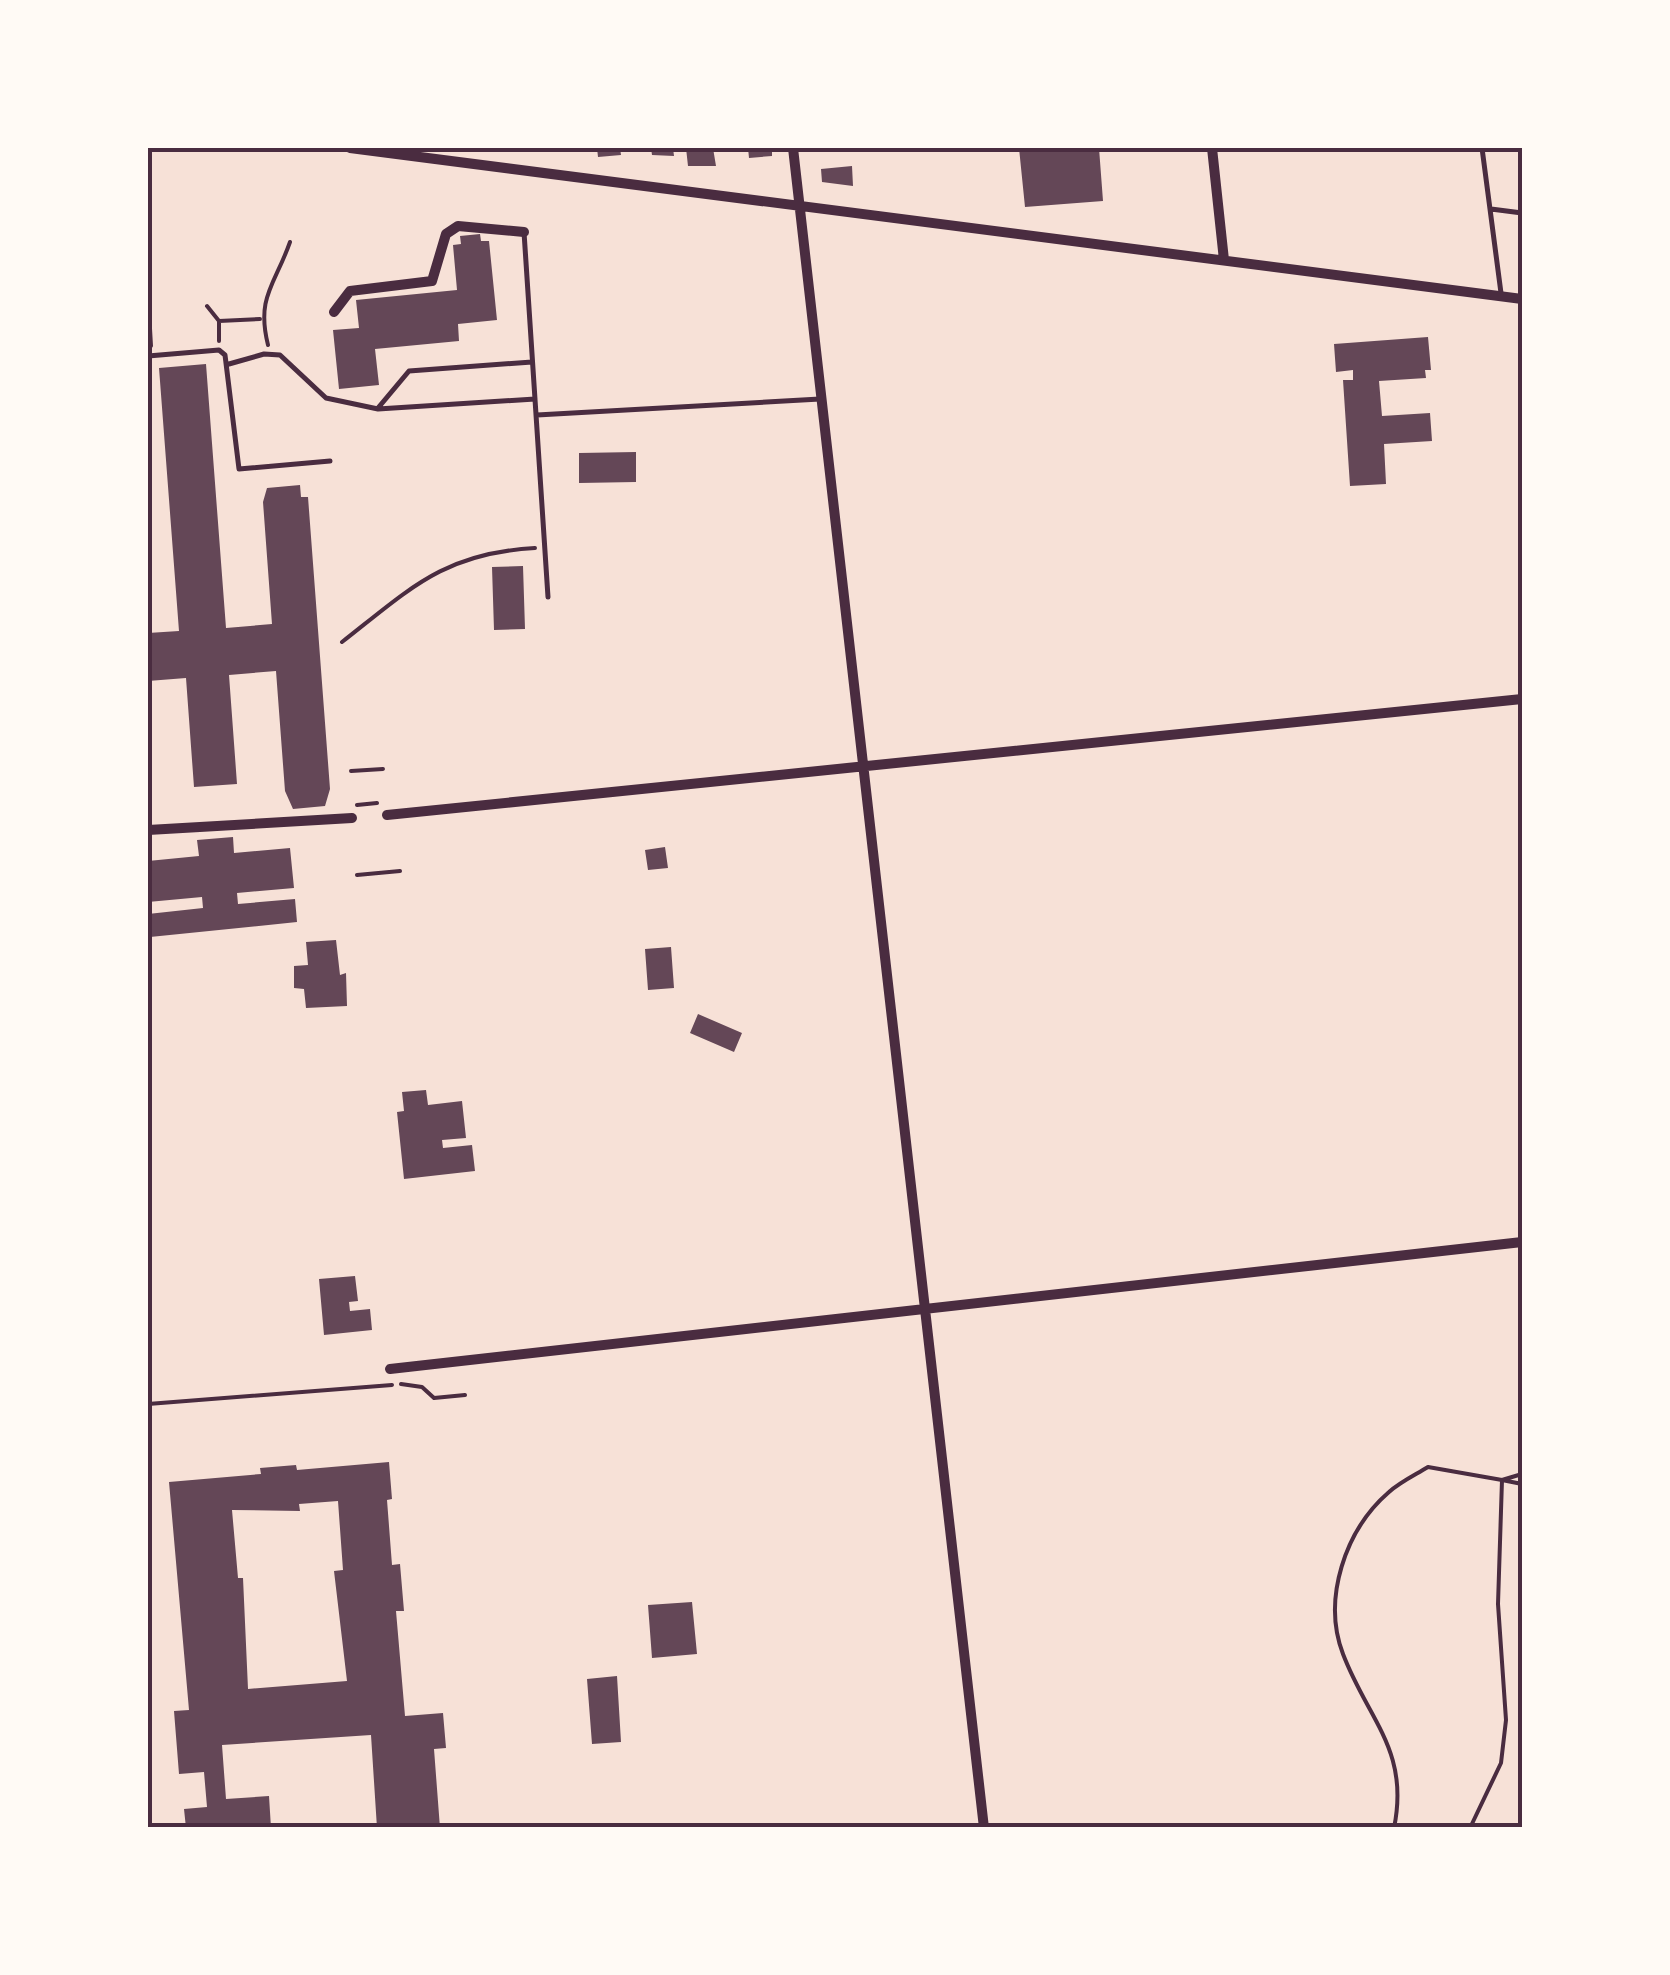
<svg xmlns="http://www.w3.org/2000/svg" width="1670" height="1975" font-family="'Exo 2',sans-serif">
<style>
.building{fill:#644757;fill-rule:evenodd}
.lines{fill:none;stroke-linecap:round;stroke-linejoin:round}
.path{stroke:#4a2c40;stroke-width:4}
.service{stroke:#4a2c40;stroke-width:5}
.minor{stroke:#4a2c40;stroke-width:10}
.neatline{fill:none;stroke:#4a2c40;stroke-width:4}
</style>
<rect width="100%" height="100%" fill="#f7e1d7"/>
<path class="building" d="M 597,148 L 620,148 L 621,155 L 598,157 Z
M 651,148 L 673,148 L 674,156 L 652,155 Z
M 686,148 L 713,148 L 716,166 L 688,166 Z
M 748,148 L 772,148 L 772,156 L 749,158 Z
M 1019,148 L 1099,148 L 1103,201 L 1025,207 Z
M 852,166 L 853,186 L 822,182 L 821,169 Z
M 480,234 L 481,241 L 489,241 L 497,320 L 458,324 L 459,341 L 375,349 L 379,385 L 339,389 L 333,330 L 359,328 L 356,300 L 457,290 L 453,245 L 461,244 L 460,236 Z
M 1428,337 L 1431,370 L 1425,370 L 1426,378 L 1379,381 L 1382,416 L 1430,413 L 1432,441 L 1384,444 L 1386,484 L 1350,486 L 1343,380 L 1353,380 L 1353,370 L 1336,372 L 1334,344 Z
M 206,364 L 226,628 L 272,624 L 263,502 L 267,488 L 300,485 L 301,497 L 308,497 L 330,789 L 325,806 L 293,809 L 285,791 L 276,671 L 229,675 L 237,784 L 194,787 L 186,678 L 148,681 L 148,633 L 179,631 L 159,368 Z
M 636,452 L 636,482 L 579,483 L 579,453 Z
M 523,566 L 525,629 L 494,630 L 492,567 Z
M 233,837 L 234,853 L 290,848 L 294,888 L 237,893 L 238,904 L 295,899 L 297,922 L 150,937 L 148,914 L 203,908 L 202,897 L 148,902 L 148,861 L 199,856 L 197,840 Z
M 665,847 L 668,868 L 648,870 L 645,850 Z
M 336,940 L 340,975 L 346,973 L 347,1006 L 306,1008 L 304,989 L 294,988 L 294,966 L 308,965 L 306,942 Z
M 671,947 L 674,988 L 648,990 L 645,949 Z
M 698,1014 L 742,1033 L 734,1052 L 690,1033 Z
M 426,1090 L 428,1105 L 462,1101 L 466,1138 L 442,1140 L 443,1148 L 472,1145 L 475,1171 L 404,1179 L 397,1112 L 404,1111 L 402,1092 Z
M 355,1276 L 358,1301 L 349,1302 L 350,1311 L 370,1309 L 372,1330 L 324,1335 L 319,1279 Z
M 389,1462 L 392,1499 L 387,1500 L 392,1565 L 400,1564 L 404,1611 L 396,1611 L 405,1716 L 443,1713 L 446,1748 L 434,1749 L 440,1828 L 377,1828 L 371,1735 L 222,1745 L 226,1799 L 269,1796 L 271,1828 L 186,1828 L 184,1809 L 207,1807 L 204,1772 L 179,1774 L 174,1711 L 189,1710 L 169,1482 L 261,1474 L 260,1468 L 296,1465 L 297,1470 ZM 338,1501 L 343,1570 L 334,1571 L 347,1681 L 248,1689 L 243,1578 L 238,1578 L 232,1510 L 300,1511 L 299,1504 Z
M 692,1602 L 697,1654 L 652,1658 L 648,1605 Z
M 617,1676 L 621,1742 L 592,1744 L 587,1679 Z"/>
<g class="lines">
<path class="path" d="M 207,306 L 219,321 L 260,319
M 149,311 L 151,346
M 219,321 L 219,341
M 268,345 C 256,297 275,285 290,242
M 342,642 C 411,588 444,553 535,548
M 351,771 L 383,769
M 357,805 L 377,803
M 357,875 L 400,871
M 401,1384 L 422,1387 L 434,1398 L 465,1395
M 148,1404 L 392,1385
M 1394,1828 C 1410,1750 1368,1720 1343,1654 C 1322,1599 1345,1530 1389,1492 C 1400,1482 1415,1475 1428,1467 L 1502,1480 L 1522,1474
M 1470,1828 L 1501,1763 L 1506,1720 L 1498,1604 L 1502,1480 L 1522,1484"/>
<path class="service" d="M 1482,148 L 1501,293
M 1491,209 L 1522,213
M 524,232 L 548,597
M 148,356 L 219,350 L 225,355 L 239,469 L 330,461
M 229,364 L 264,354 L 280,355 L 326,398 L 378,409 L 535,399
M 378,408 L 409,371 L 532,362
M 537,415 L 820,399"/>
<path class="minor" d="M 350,148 L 1522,299
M 793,148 L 984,1828
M 1212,148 L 1224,260
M 334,312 L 350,291 L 432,281 L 446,234 L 458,226 L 524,232
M 387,815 L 1522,699
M 148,830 L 352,818
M 390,1369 L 1522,1242"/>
</g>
<rect width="1670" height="1975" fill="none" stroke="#fffaf5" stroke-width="300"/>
<rect x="150" y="150" width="1370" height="1675" class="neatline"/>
</svg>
